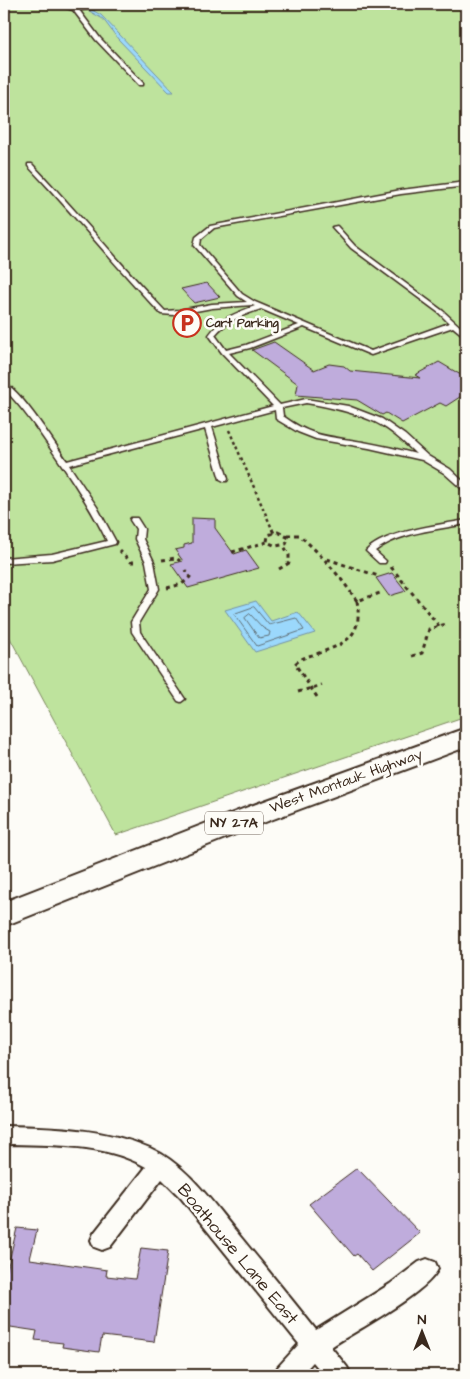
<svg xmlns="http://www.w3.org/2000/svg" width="470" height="1379" font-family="'Architects Daughter',sans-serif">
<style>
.green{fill:#bee39d;stroke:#7c865e}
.water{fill:#9bd8fc;stroke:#7592a3}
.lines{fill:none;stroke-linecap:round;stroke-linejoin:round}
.shore{stroke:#617077;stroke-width:1}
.building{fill:#bfacdc;stroke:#3b2a1e}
.lane-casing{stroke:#3b2a1e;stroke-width:3}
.street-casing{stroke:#3b2a1e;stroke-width:4}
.primary-casing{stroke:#3b2a1e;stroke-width:4}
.path-far1{stroke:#3b2a1e;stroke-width:2.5;stroke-dasharray:3 3;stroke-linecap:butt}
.path{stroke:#3b2a1e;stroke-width:3;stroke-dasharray:4 4;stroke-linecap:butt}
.lane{fill:#fdfcf7;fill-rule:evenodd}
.street{fill:#fdfcf7;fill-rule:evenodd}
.primary{fill:#fdfcf7;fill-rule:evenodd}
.labels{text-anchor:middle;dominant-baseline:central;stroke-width:5;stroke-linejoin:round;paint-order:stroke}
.far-poi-label{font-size:12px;font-weight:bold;fill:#3b2a1e;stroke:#fdfcf7;text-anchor:start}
.shield{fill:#fdfcf7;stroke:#75695f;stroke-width:1}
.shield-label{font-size:14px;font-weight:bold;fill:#3b2a1e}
.street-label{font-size:15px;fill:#3b2a1e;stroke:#fdfcf7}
.near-street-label{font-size:18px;fill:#3b2a1e;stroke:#fdfcf7}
</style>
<rect width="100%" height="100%" fill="#fdfcf7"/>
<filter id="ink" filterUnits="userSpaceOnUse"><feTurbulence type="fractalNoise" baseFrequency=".02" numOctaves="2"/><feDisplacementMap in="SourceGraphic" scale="10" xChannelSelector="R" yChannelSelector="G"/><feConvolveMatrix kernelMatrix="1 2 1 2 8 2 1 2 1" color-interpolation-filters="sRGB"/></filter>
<g filter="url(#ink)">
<path class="green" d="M 4,4 L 466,4 L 466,716 L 116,835 L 4,627 Z"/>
<path class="water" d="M 77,4 L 81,4 L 101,15 L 174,92 L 169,92 L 118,39 L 103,19 Z
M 256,601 L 271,621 L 298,612 L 315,633 L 255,652 L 225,610 Z"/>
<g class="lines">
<path class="shore" d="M 254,607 L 269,625 L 296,618 L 304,630 L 257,646 L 234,614 Z
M 250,614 L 263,628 L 270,632 L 269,636 L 259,638 L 245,618 Z"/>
</g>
<path class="building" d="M 207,283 L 220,297 L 194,303 L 181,289 Z
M 274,342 L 314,370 L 329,364 L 344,366 L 350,371 L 420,378 L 415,375 L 439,362 L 466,378 L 466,393 L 446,406 L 440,403 L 402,423 L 386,413 L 382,415 L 357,400 L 296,395 L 298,384 L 252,350 Z
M 192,518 L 215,519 L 215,528 L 234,554 L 246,550 L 259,568 L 188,588 L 171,564 L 183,561 L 175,550 L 184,548 L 184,545 L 192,543 Z
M 392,573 L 406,591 L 389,596 L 376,578 Z
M 357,1168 L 420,1233 L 372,1271 L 357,1254 L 354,1256 L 309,1204 Z
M 17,1228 L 37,1230 L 30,1259 L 107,1270 L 106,1276 L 135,1279 L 141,1248 L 168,1251 L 154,1342 L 102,1336 L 99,1352 L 62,1347 L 63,1343 L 35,1340 L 37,1331 L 4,1326 L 4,1282 Z"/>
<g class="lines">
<defs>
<path id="lane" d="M 54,4 L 61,4 L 75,8 L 109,4 L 94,9 L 79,10 L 100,38 L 143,83 L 143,85 L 139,85 L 96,40 L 73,10 Z
M 28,164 L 32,164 C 78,212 119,263 165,311 L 179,310 L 212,304 L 247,302 L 238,296 L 194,245 L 196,237 L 210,226 L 401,190 L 466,182 L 466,186 L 401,194 L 214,228 L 201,239 L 200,245 L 242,294 L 255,302 L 371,351 L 449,323 L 439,313 L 351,248 L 332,227 L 337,226 L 355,246 L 443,311 L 466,332 L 466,337 L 464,336 L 453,327 L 371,355 L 304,327 L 250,348 L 229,353 L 280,405 L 306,399 L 348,406 L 382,419 L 405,435 L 428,456 L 450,469 L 466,484 L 466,490 L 463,490 L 444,473 L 422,460 L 369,448 L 316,439 L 298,432 L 276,419 L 275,410 L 212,427 L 228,479 L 227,481 L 224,481 L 220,479 L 205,429 L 69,465 L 97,507 L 116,542 L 115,544 L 52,560 L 4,563 L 4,558 L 52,554 L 107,541 C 92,510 73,481 53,452 C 38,430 23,408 4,389 L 4,383 C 20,389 55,444 67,461 L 273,406 L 222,353 L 209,335 C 221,318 236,313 255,306 L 252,305 L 212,308 L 174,315 L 161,314 C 115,266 74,214 28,166 ZM 261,309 L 299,325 L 246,345 L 226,350 L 215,335 C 227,320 244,315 261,309 ZM 306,403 C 330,407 353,412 375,422 C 390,429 404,442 416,454 C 398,449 380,445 363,442 C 328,436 313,438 283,416 L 282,408 Z
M 131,518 L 137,518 L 144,529 L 143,539 L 154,562 L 159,589 L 139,622 L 140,632 L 185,699 L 181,702 L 178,701 L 132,632 L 131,622 L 151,589 L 146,562 L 135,539 L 136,529 L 130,520 Z
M 466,520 L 466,524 C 437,530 400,532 375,551 L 386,561 L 385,563 L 379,563 L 366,551 C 384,531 439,525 466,520 Z"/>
<path id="street" d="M 4,1126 C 54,1127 104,1128 150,1148 C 188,1165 213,1204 239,1235 C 265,1267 291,1298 316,1330 L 390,1284 L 419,1262 L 427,1259 L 435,1262 L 438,1269 C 427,1293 355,1331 331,1347 L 347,1367 L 351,1375 L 324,1375 L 313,1362 L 301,1375 L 274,1375 L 278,1367 L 299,1344 L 181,1198 L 162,1179 L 110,1247 L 102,1250 L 94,1247 L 91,1240 L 94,1233 L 146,1167 C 104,1143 51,1145 4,1144 Z"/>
<path id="primary" d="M 466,728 L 466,747 L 268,821 L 4,926 L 4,902 L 248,807 Z"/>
</defs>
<use href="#lane" class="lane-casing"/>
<use href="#street" class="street-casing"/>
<use href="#primary" class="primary-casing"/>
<path class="path-far1" d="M 229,430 L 273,531"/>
<path class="path" d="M 272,529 L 274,533
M 278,532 L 289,538 L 286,544 L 276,546 L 267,542 L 268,535 Z
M 287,535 L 299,535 C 322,555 340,576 357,601 L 383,592
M 119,550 L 131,562 L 135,562
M 232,552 L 267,542
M 327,559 L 378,576
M 162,560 L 176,558 L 180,561
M 391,567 L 439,626
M 279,569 L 289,563 L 289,555 L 284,546
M 167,588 L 182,584 L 190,577 L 186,570
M 412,656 L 422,653 L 429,629 L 446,624
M 298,692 L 322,685
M 317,697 L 295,664 C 301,658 308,656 316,654 C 346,644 363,636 357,601"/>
<use href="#lane" class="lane"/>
<use href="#street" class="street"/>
<use href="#primary" class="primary"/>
</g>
</g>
<defs>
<symbol id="parking-ring" viewBox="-11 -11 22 22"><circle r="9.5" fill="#fdfcf7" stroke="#c8321e" stroke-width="1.5"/><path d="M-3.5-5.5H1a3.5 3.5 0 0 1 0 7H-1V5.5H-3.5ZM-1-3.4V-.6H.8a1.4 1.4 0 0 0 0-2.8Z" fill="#c8321e"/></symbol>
</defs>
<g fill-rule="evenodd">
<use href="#parking-ring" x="171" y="307" width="32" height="32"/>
</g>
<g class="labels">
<g class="far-poi-label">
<text x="206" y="323">Cart Parking</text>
</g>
<rect class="shield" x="205" y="811.5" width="58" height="23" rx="4"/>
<g class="shield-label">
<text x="234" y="823">NY 27A</text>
</g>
<g class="street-label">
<text transform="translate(346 781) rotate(-20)">West Montauk Highway</text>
</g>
<g class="near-street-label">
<text transform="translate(238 1254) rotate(50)">Boathouse Lane East</text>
</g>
</g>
<rect width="470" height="1379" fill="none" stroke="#fdfcf7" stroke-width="20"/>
<rect x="10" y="10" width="450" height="1359" fill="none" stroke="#3b2a1e" stroke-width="2" filter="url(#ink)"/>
<g transform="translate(422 1332)" stroke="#fdfcf7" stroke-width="4" paint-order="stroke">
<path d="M0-4L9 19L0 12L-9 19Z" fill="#3b2a1e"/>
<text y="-8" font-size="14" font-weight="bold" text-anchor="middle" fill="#3b2a1e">N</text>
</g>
</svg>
